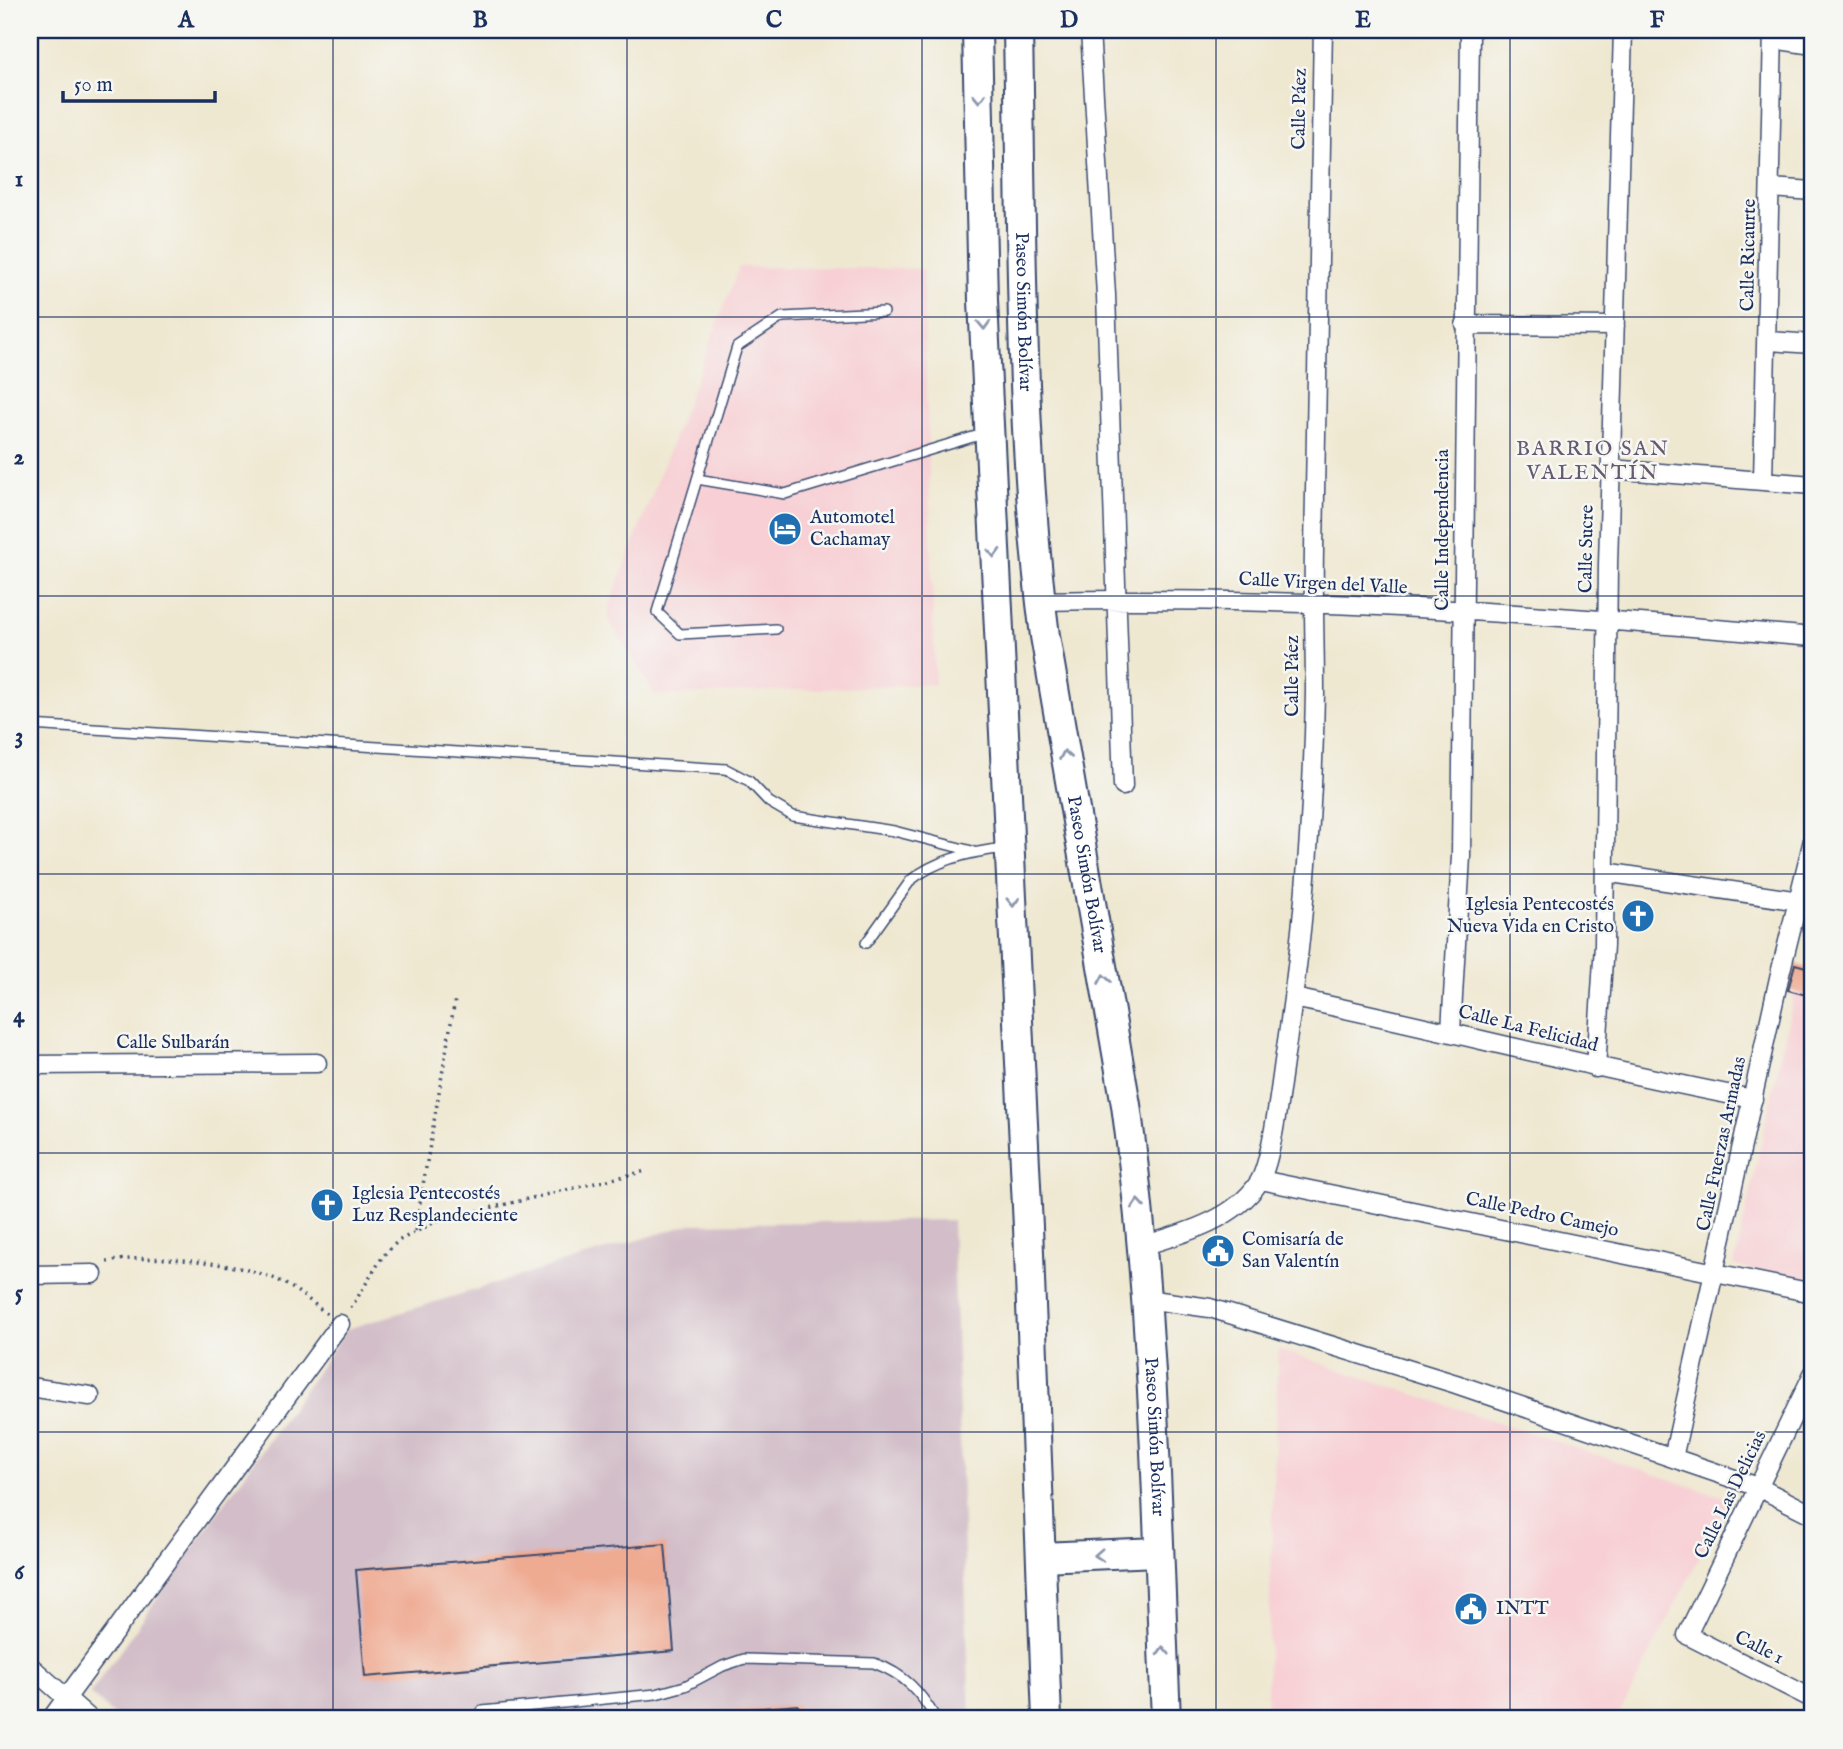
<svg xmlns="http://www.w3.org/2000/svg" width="1843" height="1749" font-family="'IM FELL English',serif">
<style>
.built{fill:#f7cfd4}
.industrial{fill:#d2bdc8}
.building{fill:#efaa92}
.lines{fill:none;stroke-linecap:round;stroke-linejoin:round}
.service-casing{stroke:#3b4b6f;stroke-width:12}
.minor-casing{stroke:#3b4b6f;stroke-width:21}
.primary-casing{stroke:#3b4b6f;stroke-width:32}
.path{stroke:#3b4b6f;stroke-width:3.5;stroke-dasharray:2 5;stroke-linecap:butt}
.service{stroke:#fff;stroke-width:9}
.minor{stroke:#fff;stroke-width:18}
.primary{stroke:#fff;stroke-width:28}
.oneway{stroke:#8d97ae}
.grid{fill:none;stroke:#1b2f5e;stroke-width:2;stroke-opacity:0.55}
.labels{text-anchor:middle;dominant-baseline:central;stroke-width:5;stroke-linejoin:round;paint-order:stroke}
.street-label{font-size:19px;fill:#1b2f5e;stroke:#f6f6f2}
.poi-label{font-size:19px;fill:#1b2f5e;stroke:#f6f6f2;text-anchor:start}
.neighbourhood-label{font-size:21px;letter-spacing:2px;fill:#655a70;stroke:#f6f6f2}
.neatline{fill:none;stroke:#1b2f5e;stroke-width:2.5}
.grid-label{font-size:23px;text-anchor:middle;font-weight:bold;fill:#1b2f5e}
</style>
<rect width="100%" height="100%" fill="#f6f6f2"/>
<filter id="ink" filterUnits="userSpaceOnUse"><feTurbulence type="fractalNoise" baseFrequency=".0143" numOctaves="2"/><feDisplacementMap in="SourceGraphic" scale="14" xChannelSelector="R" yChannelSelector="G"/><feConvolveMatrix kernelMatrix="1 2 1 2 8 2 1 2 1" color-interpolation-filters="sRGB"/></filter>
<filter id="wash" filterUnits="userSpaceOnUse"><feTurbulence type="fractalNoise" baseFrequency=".00686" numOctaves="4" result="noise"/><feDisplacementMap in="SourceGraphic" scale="28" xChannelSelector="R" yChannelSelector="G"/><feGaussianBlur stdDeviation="1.57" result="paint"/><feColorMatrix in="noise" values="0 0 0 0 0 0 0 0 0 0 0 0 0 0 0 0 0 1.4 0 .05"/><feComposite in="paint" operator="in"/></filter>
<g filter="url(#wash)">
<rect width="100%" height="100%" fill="#efe8d1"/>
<path class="built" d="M 739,267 L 923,269 L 935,684 L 655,696 L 608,619 L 609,607 Z
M 1800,967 L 1813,970 L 1813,1284 L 1734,1266 Z
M 1278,1349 L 1729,1499 L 1617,1719 L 1266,1719 Z"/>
<path class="industrial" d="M 952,1220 L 970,1719 L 119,1719 L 90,1694 L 347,1329 L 691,1224 Z"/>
<g id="blocks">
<path class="building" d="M 1795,964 L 1813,969 L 1813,997 L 1788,990 Z
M 665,1544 L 674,1651 L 365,1677 L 356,1570 Z
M 798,1705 L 799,1719 L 653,1719 L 653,1717 Z"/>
</g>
</g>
<g filter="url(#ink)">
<use href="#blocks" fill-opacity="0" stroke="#3b4b6f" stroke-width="2"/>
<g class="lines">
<defs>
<path id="service" d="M 697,479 L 785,494 L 986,433
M 776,629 L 680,634 L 657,612 L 737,347 L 782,317 L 884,312
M 30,725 L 726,769 L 749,781 L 769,802 L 793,816 L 894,831 L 972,851
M 866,943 L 911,880 C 937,859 975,851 1007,848
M 483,1719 L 482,1711 L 656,1694 L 685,1686 L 723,1666 L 744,1659 L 874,1663 C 904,1674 920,1691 936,1719"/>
<path id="minor" d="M 1090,30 L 1106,295 L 1123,786
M 1773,39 L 1813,45
M 1771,188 L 1813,191
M 1465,325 L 1615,326
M 1768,341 L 1813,344
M 1610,469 L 1813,485
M 1763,481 L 1773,30
M 1040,601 C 1298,595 1556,615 1813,637
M 1605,872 L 1813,903
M 1294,998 C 1447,1030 1599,1070 1753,1099
M 1451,1031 L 1461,856 L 1470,30
M 30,1065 L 317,1063
M 1596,1068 L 1604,945 L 1608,565 L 1623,30
M 1261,1180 L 1813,1293
M 1142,1246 C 1182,1234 1235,1220 1259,1182 C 1273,1159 1281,1079 1286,1048 C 1304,930 1313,812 1315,693 C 1315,645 1313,597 1314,550 C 1316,376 1319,203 1323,30
M 30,1275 L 93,1274
M 1146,1299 L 1210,1308 L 1456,1384 L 1758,1487 L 1813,1515
M 1813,1374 L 1687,1635 L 1813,1699
M 30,1387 L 90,1396
M 1673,1458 L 1779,978 L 1813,840
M 30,1666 L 90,1719
M 51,1719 L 340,1324"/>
<g id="primary">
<path d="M 977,30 L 983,301 L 1028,1227 L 1047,1719"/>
<path id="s1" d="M 1018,30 C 1022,231 1019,436 1045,636 L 1126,1105 C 1154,1308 1157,1514 1166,1719"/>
<path d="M 1041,1557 L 1158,1552"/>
</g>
</defs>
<use href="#service" class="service-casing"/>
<use href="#minor" class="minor-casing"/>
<use href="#primary" class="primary-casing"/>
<path class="path" d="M 415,1231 L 455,1000
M 107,1262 C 147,1253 235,1262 273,1278 C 293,1286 310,1301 327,1314
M 351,1308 L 383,1256 L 398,1241 L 439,1220 L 646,1171"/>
<use href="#service" class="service"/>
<use href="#minor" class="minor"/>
<use href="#primary" class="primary"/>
</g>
<defs><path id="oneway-chevron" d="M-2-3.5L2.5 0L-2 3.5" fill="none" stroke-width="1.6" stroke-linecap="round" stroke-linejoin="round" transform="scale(1.75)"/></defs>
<g class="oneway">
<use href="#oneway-chevron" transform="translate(979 98) rotate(89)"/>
<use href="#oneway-chevron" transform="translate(984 325) rotate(88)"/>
<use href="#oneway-chevron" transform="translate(994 553) rotate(88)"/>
<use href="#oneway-chevron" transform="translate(1065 755) rotate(-100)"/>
<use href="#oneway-chevron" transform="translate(1013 902) rotate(88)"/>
<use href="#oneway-chevron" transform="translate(1104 979) rotate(-100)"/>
<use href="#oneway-chevron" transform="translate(1138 1204) rotate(-95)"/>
<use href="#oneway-chevron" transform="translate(1099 1555) rotate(177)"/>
<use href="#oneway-chevron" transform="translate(1163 1651) rotate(-93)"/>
</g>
</g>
<path class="grid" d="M 333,30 L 333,1719M 627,30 L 627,1719M 922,30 L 922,1719M 1216,30 L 1216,1719M 1510,30 L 1510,1719M 30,317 L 1813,317M 30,596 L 1813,596M 30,874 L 1813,874M 30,1153 L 1813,1153M 30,1432 L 1813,1432"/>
<defs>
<symbol id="hotel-disc" viewBox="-11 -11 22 22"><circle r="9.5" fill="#1f6fb2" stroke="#f6f6f2"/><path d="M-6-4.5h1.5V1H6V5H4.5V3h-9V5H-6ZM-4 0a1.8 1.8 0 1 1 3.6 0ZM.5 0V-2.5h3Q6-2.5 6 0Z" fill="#fff"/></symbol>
<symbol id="church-disc" viewBox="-11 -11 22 22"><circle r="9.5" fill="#1f6fb2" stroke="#f6f6f2"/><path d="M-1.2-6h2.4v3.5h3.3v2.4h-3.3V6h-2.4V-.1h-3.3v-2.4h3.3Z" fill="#fff"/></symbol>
<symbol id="civic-disc" viewBox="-11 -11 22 22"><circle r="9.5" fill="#1f6fb2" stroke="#f6f6f2"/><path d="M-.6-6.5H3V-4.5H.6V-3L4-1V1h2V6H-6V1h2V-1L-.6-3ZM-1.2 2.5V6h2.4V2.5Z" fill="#fff"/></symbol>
</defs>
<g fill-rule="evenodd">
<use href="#hotel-disc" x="766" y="510" width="38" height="38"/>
<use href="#church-disc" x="1619" y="897" width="38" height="38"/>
<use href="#church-disc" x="308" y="1186" width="38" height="38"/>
<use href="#civic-disc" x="1199" y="1232" width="38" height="38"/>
<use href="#civic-disc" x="1452" y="1590" width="38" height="38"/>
</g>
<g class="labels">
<g class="street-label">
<text transform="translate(1300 109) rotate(-89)">Calle Páez</text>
<text transform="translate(1749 255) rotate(-89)">Calle Ricaurte</text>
<text stroke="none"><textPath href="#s1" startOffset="282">Paseo Simón Bolívar</textPath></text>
<text transform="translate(1443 530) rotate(-90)">Calle Independencia</text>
<text transform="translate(1587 549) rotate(-89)">Calle Sucre</text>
<text transform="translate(1323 584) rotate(3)">Calle Virgen del Valle</text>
<text transform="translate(1293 676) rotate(-90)">Calle Páez</text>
<text stroke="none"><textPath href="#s1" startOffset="849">Paseo Simón Bolívar</textPath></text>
<text transform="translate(1528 1029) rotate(14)">Calle La Felicidad</text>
<text x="173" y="1043">Calle Sulbarán</text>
<text transform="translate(1722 1144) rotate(-78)">Calle Fuerzas Armadas</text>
<text transform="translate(1542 1215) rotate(12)">Calle Pedro Camejo</text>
<text stroke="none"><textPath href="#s1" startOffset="1416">Paseo Simón Bolívar</textPath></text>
<text transform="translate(1731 1495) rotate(-64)">Calle Las Delicias</text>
<text transform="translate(1759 1648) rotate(27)">Calle 1</text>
</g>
<g class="poi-label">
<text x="810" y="518">Automotel<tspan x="810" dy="22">Cachamay</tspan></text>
<text x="1614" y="905" text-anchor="end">Iglesia Pentecostés<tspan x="1614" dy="22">Nueva Vida en Cristo</tspan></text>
<text x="352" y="1194">Iglesia Pentecostés<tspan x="352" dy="22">Luz Resplandeciente</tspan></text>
<text x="1242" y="1240">Comisaría de<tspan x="1242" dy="22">San Valentín</tspan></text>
<text x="1496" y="1609">INTT</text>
</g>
<g class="neighbourhood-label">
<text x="1593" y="449">BARRIO SAN<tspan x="1593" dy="24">VALENTÍN</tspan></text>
</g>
</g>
<rect width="1843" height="1749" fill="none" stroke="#f6f6f2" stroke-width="77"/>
<path d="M63 91v10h152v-10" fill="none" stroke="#1b2f5e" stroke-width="3.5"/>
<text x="74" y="91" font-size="21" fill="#1b2f5e" stroke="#f6f6f2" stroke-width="5" paint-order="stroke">50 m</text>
<rect x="38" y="38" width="1766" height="1672" class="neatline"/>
<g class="grid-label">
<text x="186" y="27">A</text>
<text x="480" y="27">B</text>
<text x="774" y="27">C</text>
<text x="1069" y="27">D</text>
<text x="1363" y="27">E</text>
<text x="1657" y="27">F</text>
<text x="19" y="186">1</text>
<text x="19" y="464">2</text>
<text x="19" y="743">3</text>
<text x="19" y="1022">4</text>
<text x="19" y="1300">5</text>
<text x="19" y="1579">6</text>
</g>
</svg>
